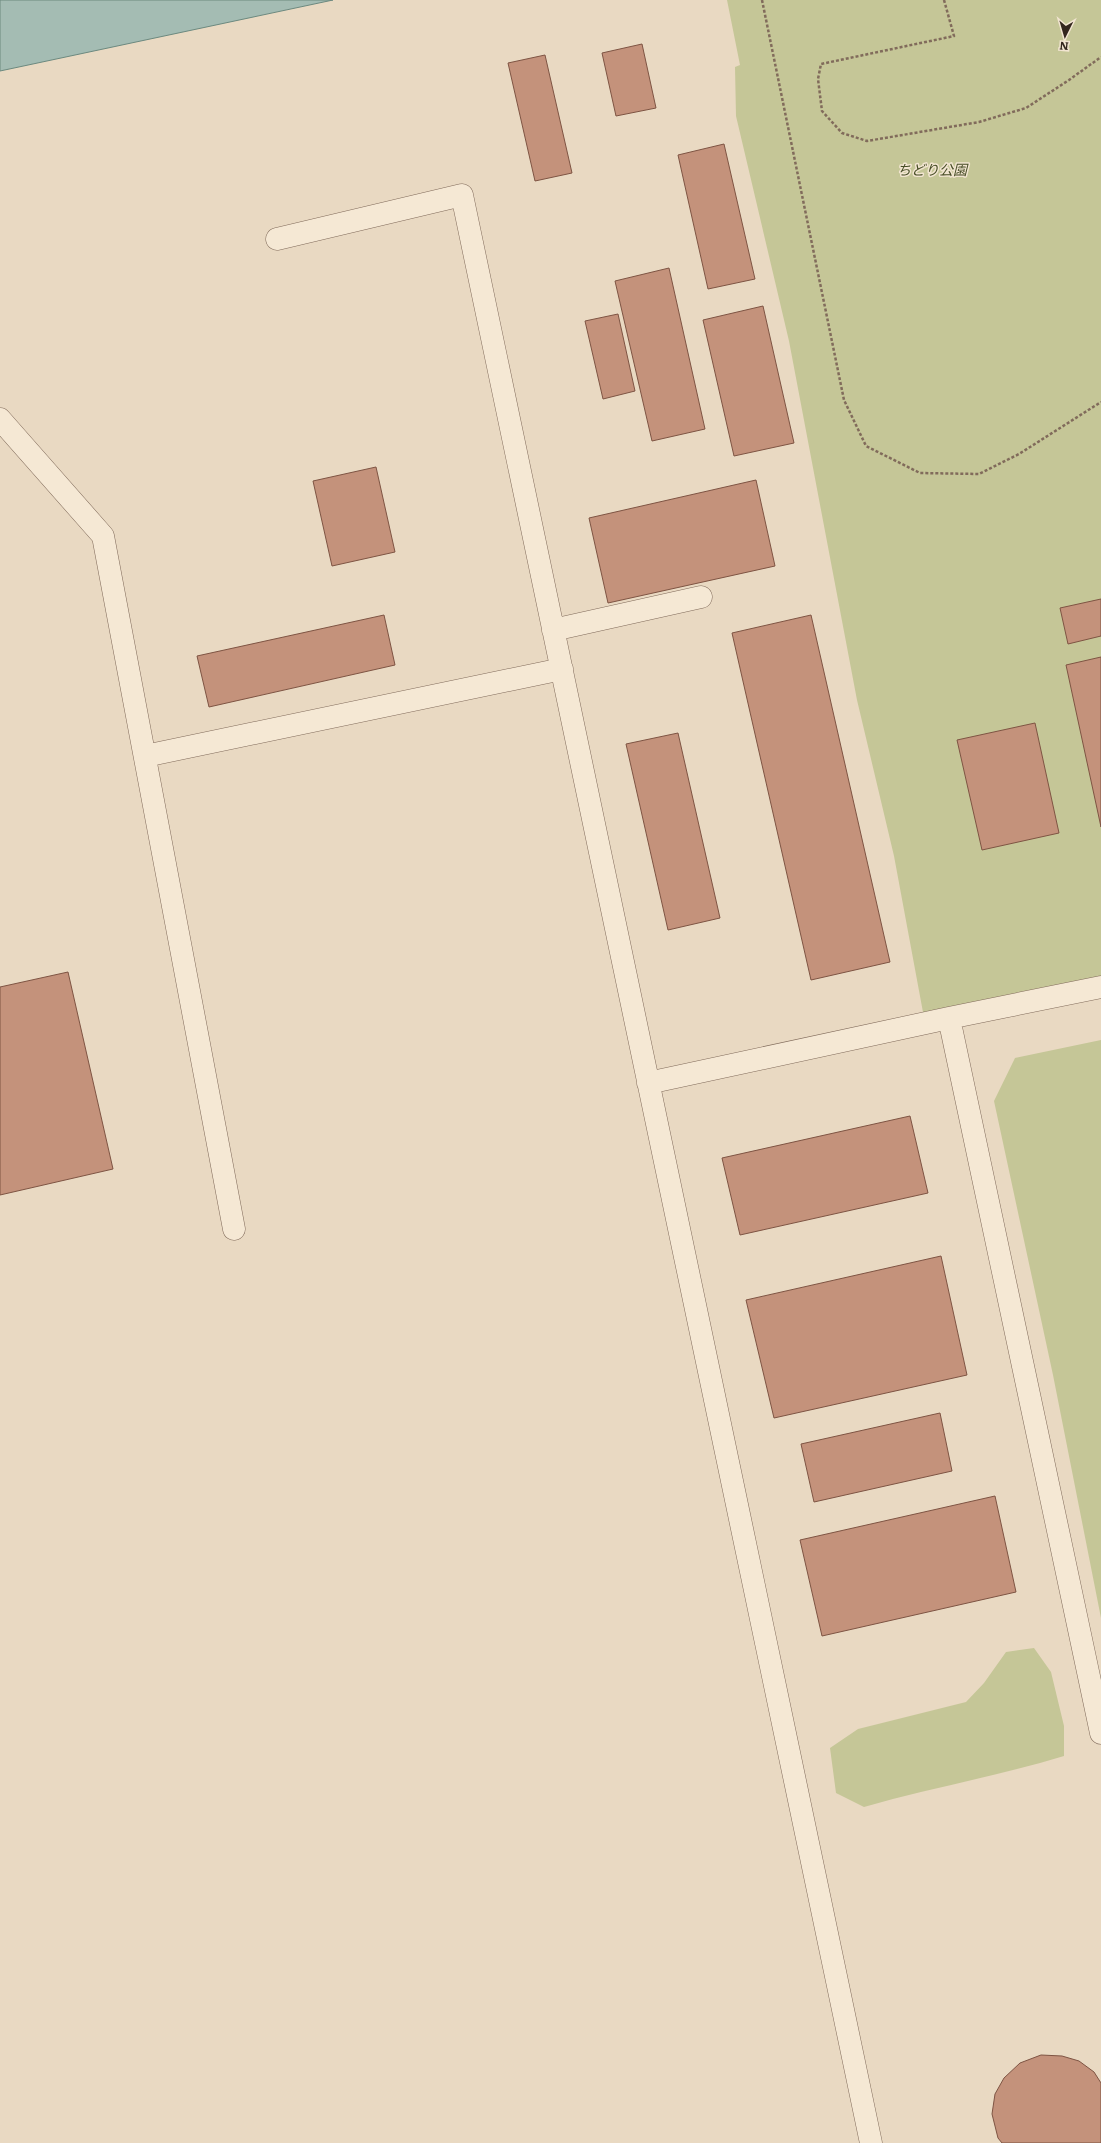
<svg xmlns="http://www.w3.org/2000/svg" width="1101" height="2143" font-family="Literata,'Noto Sans JP',serif">
<style>
.green{fill:#c5c697}
.water{fill:#a4bcb3;stroke:#6c897f}
.building{fill:#c4927b;stroke:#7e5443}
.lines{fill:none;stroke-linecap:round;stroke-linejoin:round}
.minor-casing{stroke:#816b5b;stroke-width:23}
.path{stroke:#816b5b;stroke-width:2.5;stroke-dasharray:3 2;stroke-linecap:butt}
.minor{stroke:#f5e8d4;stroke-width:22}
.labels{text-anchor:middle;dominant-baseline:central;stroke-width:3;stroke-linejoin:round;paint-order:stroke}
.park-label{font-size:14px;font-style:italic;fill:#474d26;stroke:#f2e5d1}
</style>
<rect width="100%" height="100%" fill="#e9d9c2"/>
<path class="green" d="M 727,0 L 1101,0 L 1101,987 L 925,1023 L 894,856 L 857,700 L 789,341 L 736,116 L 735,67 L 740,65 Z
M 1101,1040 L 1101,1618 L 1053,1375 L 994,1101 L 1015,1058 Z
M 1034,1648 L 1051,1672 L 1064,1726 L 1064,1756 C 998,1776 930,1788 864,1807 L 836,1793 L 830,1748 L 858,1729 L 966,1702 L 984,1683 L 1006,1652 Z"/>
<path class="water" d="M 0,0 L 333,0 L 0,71 Z"/>
<path class="building" d="M 642,44 L 656,108 L 616,116 L 602,53 Z
M 545,55 L 572,173 L 535,181 L 508,63 Z
M 724,144 L 755,279 L 708,289 L 678,155 Z
M 669,268 L 705,429 L 652,441 L 615,281 Z
M 763,306 L 794,443 L 734,456 L 703,320 Z
M 618,314 L 635,391 L 603,399 L 585,321 Z
M 376,467 L 395,552 L 332,566 L 313,481 Z
M 756,480 L 775,566 L 608,603 L 589,518 Z
M 1101,599 L 1101,636 L 1068,644 L 1060,608 Z
M 384,615 L 395,665 L 209,707 L 197,656 Z
M 811,615 L 890,962 L 811,980 L 732,633 Z
M 1101,657 L 1101,827 L 1066,665 Z
M 1035,723 L 1059,833 L 982,850 L 957,740 Z
M 678,733 L 720,918 L 668,930 L 626,744 Z
M 68,972 L 113,1169 L 0,1195 L 0,987 Z
M 910,1116 L 928,1193 L 740,1235 L 722,1158 Z
M 941,1256 L 967,1375 L 774,1418 L 746,1300 Z
M 940,1413 L 952,1471 L 814,1502 L 801,1444 Z
M 995,1496 L 1016,1592 L 822,1636 L 800,1540 Z
M 1041,2055 L 1062,2056 L 1079,2061 L 1094,2072 L 1101,2083 L 1101,2143 L 1002,2143 L 998,2138 L 992,2114 L 995,2094 L 1004,2078 L 1020,2063 Z"/>
<g class="lines">
<defs>
<path id="minor" d="M 277,239 L 462,195 L 871,2143
M 0,419 L 103,536 L 234,1229
M 553,630 L 701,597
M 145,756 L 562,669
M 1101,987 L 949,1018 L 1101,1733
M 648,1083 L 949,1018"/>
</defs>
<use href="#minor" class="minor-casing"/>
<path class="path" d="M 762,0 L 844,400 L 866,446 L 920,473 L 979,474 L 1019,454 L 1101,402
M 944,0 L 954,36 L 821,64 L 818,79 L 822,111 L 842,133 L 867,141 L 979,122 L 1026,108 L 1069,80 L 1101,57"/>
<use href="#minor" class="minor"/>
</g>
<g class="labels">
<g class="park-label">
<text x="932" y="169">ちどり公園</text>
</g>
</g>
<g transform="translate(1065 36) rotate(185)" stroke="#f2e5d1" stroke-width="3" paint-order="stroke">
<path d="M0-3L7 15L0 10L-7 15Z" fill="#33261e"/>
<text y="-6" font-size="11" font-weight="bold" text-anchor="middle" fill="#33261e">N</text>
</g>
</svg>
